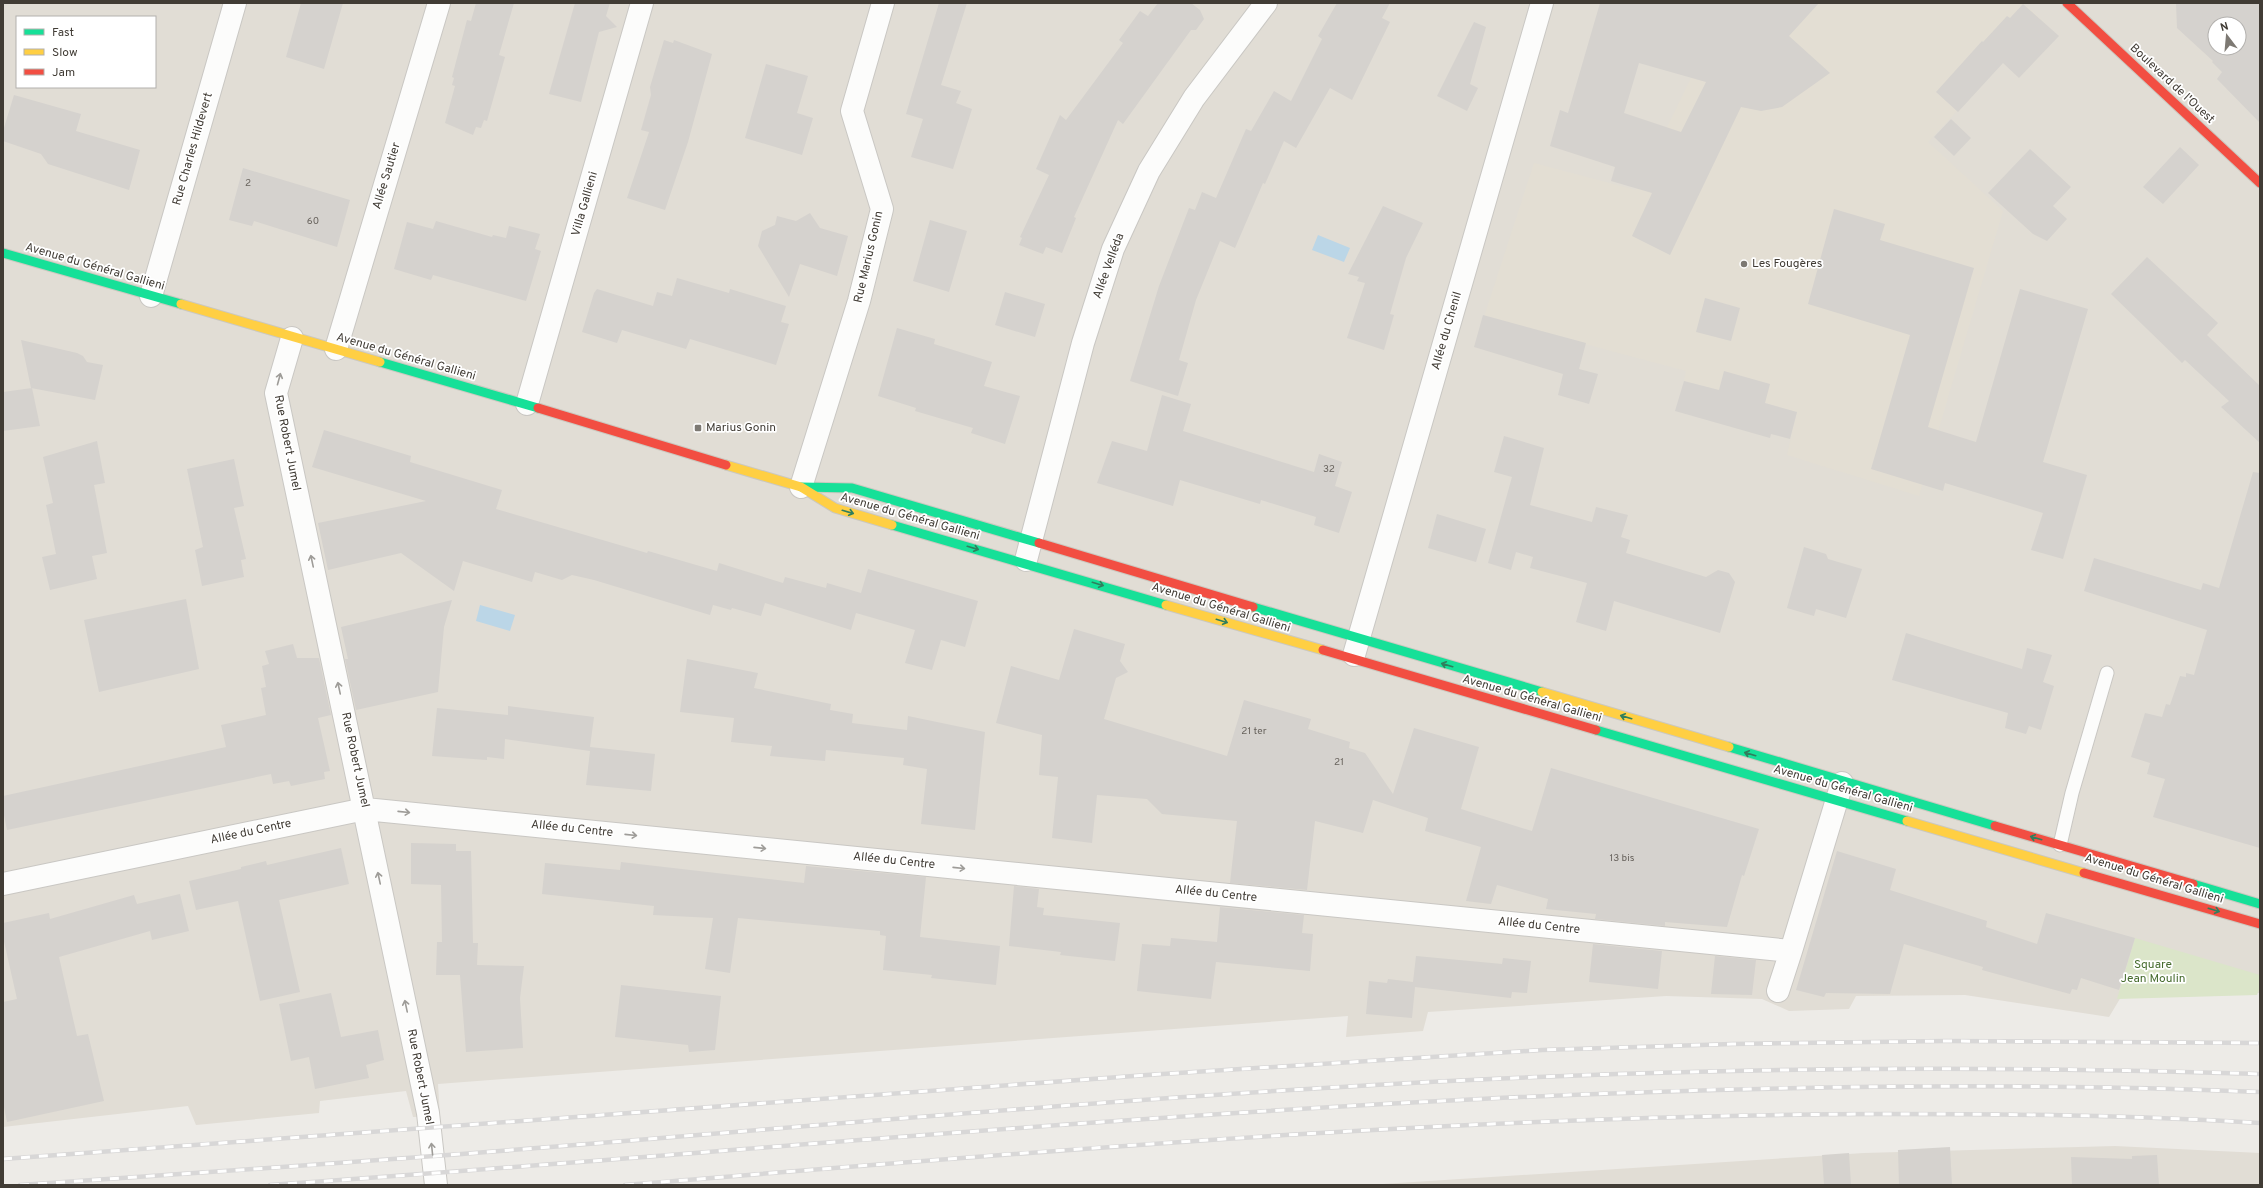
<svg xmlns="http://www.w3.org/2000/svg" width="2263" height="1188" font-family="Overpass,sans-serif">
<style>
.residential{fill:#e1ddd5;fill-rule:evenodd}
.education{fill:#e3ded3}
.green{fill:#dbe5c9}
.water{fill:#bbd6e7}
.building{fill:#d5d2ce;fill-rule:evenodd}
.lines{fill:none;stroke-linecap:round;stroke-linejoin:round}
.lane-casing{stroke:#c9c7c3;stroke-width:15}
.street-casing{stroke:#c9c7c3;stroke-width:24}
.fast-casing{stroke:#cbc8bf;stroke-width:11}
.slow-casing{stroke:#cbc8bf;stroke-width:11}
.jam-casing{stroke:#cbc8bf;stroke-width:11}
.lane{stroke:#fcfcfb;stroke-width:13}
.street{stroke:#fcfcfb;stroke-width:22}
.fast{stroke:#16e098;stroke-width:9}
.slow{stroke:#ffcf43;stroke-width:9}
.jam{stroke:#f24e42;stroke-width:9}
.rail-casing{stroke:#d8d7d7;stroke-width:4.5}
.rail{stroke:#fff;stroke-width:3;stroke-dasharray:9;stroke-linecap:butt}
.oneway{stroke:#9e9c98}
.oneway2{stroke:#307e5d}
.poi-dot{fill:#7d7973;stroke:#fff;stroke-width:1.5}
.labels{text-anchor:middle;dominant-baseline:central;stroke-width:3.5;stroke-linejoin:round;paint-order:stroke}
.number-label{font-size:10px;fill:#68635d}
.street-label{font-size:12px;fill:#413c35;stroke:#fff}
.poi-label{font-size:12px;fill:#413c35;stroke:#fff;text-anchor:start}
.park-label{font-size:12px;fill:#476c2f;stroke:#fff}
</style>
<rect width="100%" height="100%" fill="#edebe7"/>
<path class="residential" d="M 3,3 L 2260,3 L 2260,993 L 2121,997 L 2109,1017 L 1965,995 L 1856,996 L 1849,1009 L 1789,1011 L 1762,999 L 1666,996 L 1428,1012 L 1423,1031 L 1346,1037 L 1348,1016 L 438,1084 L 440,1116 L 413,1117 L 406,1091 L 320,1101 L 319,1113 L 196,1125 L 188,1106 L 3,1127 ZM 17,17 L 155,17 L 155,87 L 17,87 ZM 2215,24 L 2239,24 L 2239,48 L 2215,48 Z
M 2115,1146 L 2260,1153 L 2260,1185 L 1367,1185 L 1864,1153 Z"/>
<path class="education" d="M 1728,3 L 2023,3 L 2042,20 L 1928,142 L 2003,211 L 1919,496 L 1787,455 L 1797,412 L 1684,381 L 1686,371 L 1484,317 L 1534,163 L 1636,190 Z"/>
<path class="green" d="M 2135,938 L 2260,975 L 2260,987 L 2257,995 L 2117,999 Z"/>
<path class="water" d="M 1318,235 L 1350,248 L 1344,262 L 1312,250 Z
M 480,605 L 515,615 L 510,631 L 476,621 Z"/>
<path class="building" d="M 301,3 L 343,3 L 324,69 L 286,57 Z
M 476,3 L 514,3 L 499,55 L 505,57 L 487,121 L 484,120 L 481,128 L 476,127 L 473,135 L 445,123 L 455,86 L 452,85 L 454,78 L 452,77 L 467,20 L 471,21 Z
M 575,3 L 610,3 L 606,16 L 617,27 L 599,32 L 581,102 L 549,94 Z
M 939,3 L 967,3 L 941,85 L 961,91 L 956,103 L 972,109 L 953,169 L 911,157 L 923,119 L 906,114 Z
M 1158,3 L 1191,3 L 1200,10 L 1204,19 L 1196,30 L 1191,30 L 1123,124 L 1118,120 L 1074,217 L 1076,218 L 1062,253 L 1046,247 L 1043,254 L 1019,245 L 1022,238 L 1020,237 L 1049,175 L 1036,169 L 1060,115 L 1066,120 L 1123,43 L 1119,40 L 1140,11 L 1148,16 Z
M 1337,3 L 1390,3 L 1382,18 L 1390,22 L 1352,100 L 1330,88 L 1296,148 L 1284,141 L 1265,184 L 1263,183 L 1235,248 L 1220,241 L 1196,300 L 1179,360 L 1188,363 L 1178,396 L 1130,381 L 1159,286 L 1189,208 L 1195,210 L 1202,192 L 1216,198 L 1246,129 L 1251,131 L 1274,91 L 1291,101 L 1322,39 L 1318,36 Z
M 1600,3 L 1819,3 L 1789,36 L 1830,73 L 1782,107 L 1761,111 L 1741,107 L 1670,255 L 1632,236 L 1652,193 L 1611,181 L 1615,167 L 1550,146 L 1560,110 L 1568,113 ZM 1639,63 L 1706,82 L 1681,132 L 1624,113 Z
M 2176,3 L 2260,3 L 2260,123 L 2217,79 L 2222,72 L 2212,62 L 2213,61 L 2177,28 ZM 2215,24 L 2239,24 L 2239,48 L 2215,48 Z
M 2023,4 L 2059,36 L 2019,78 L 2003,63 L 1958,112 L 1936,92 L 1982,41 L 1983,42 L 2007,16 L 2010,18 Z
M 1474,22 L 1486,27 L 1470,84 L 1478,88 L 1467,111 L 1437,96 Z
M 664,40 L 673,43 L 674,40 L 712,54 L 688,142 L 665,210 L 627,198 L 649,132 L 641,130 L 651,95 L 650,87 Z
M 766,64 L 808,76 L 797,113 L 813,118 L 802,155 L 745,138 Z
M 14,95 L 81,114 L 76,131 L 140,150 L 129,190 L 48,164 L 41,154 L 3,141 L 3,131 Z
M 1951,119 L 1971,138 L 1954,156 L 1934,137 Z
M 2180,147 L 2199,165 L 2163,204 L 2143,187 Z
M 2030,149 L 2071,187 L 2053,206 L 2067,219 L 2047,241 L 2033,234 L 1988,193 Z
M 243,168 L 350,200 L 337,247 L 254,221 L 252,226 L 229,220 Z
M 1383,206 L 1423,223 L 1406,258 L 1390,314 L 1394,315 L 1384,350 L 1347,338 L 1365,283 L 1357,281 L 1359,277 L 1348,274 Z
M 1834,209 L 1885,224 L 1880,240 L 1974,268 L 1928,427 L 1976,442 L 2020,289 L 2088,309 L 2043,462 L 2087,475 L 2063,559 L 2031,550 L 2043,513 L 1945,483 L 1943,491 L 1871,469 L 1910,335 L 1808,304 Z
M 810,213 L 820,228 L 848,236 L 837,276 L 800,264 L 789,297 L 758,246 L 762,231 L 775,225 L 777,216 L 796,221 Z
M 930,220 L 967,231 L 949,292 L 913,281 Z
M 436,221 L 492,237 L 493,235 L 506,238 L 509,226 L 540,234 L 535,249 L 541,251 L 526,301 L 433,275 L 431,280 L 394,269 L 407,222 L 433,229 Z
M 2147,257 L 2218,323 L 2207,335 L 2260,386 L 2260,443 L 2221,407 L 2229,401 L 2185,360 L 2182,363 L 2111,294 Z
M 677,278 L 729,293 L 730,289 L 786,306 L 781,322 L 789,324 L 776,365 L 690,339 L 686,349 L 622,330 L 617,343 L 582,332 L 594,293 L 597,289 L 653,306 L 657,292 L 672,296 Z
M 1005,292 L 1045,304 L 1035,337 L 995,325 Z
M 1705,298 L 1740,308 L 1731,341 L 1696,332 Z
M 1483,315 L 1586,343 L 1579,369 L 1598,374 L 1589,404 L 1558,395 L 1563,374 L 1474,347 Z
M 897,328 L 935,339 L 934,344 L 992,362 L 984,386 L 1020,396 L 1005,444 L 971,433 L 973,428 L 915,411 L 916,408 L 878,396 Z
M 21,340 L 77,353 L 83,356 L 87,362 L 103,365 L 95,400 L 31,388 Z
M 1724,371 L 1770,384 L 1765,403 L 1797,412 L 1790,439 L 1771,434 L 1770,438 L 1675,411 L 1684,381 L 1719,390 Z
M 32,388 L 40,426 L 3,431 L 3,392 Z
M 1162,395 L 1191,404 L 1183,431 L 1314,472 L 1319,454 L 1342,462 L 1335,486 L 1352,492 L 1339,533 L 1314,525 L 1316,517 L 1261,500 L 1260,504 L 1180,480 L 1173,506 L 1097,483 L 1112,441 L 1147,451 Z
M 324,430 L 411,456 L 410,462 L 502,490 L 496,509 L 647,553 L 648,551 L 717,571 L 719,563 L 783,583 L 785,577 L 826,588 L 827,583 L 861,593 L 868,569 L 978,601 L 965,647 L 941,640 L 932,670 L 905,663 L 915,630 L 856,613 L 851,630 L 765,603 L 761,616 L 732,608 L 731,610 L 713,605 L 710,615 L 594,580 L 572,575 L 562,580 L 535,572 L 532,582 L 463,561 L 454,591 L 401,553 L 328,570 L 318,523 L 426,501 L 312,467 Z
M 1504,436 L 1544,448 L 1530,505 L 1592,522 L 1596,507 L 1628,515 L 1621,537 L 1630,540 L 1626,553 L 1706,577 L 1718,570 L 1729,573 L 1735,582 L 1720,633 L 1614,601 L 1606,631 L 1576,622 L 1587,583 L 1530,568 L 1533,557 L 1516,552 L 1511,570 L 1488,563 L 1512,477 L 1494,472 Z
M 97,441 L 105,483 L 94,485 L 107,553 L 92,556 L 97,579 L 50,590 L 42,557 L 56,554 L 46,505 L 53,503 L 43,457 Z
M 234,459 L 244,506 L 234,508 L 246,559 L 241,560 L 244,577 L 202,586 L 195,550 L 203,547 L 187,469 Z
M 2253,472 L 2260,473 L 2260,848 L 2153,817 L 2165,779 L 2147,774 L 2150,763 L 2131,757 L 2145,713 L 2162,717 L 2166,704 L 2170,705 L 2180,676 L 2186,677 L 2186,673 L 2194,675 L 2207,630 L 2084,591 L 2094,558 L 2201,590 L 2203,583 L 2219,588 Z
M 1437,514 L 1486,529 L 1476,562 L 1428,548 Z
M 1804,547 L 1826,554 L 1828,559 L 1862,569 L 1846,618 L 1816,609 L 1814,616 L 1787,608 Z
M 186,599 L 199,669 L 99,692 L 84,620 Z
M 452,600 L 444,627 L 438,692 L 356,710 L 345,659 L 348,659 L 341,627 Z
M 1074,629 L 1125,644 L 1120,661 L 1128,672 L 1116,678 L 1104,719 L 1227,756 L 1244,700 L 1311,719 L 1308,729 L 1350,742 L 1349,748 L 1365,753 L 1393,794 L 1414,728 L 1479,747 L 1461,809 L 1532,831 L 1551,768 L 1759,829 L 1744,876 L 1742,875 L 1727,927 L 1665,922 L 1665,926 L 1595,919 L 1596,914 L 1546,909 L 1548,899 L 1497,885 L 1491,904 L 1466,901 L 1481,847 L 1425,831 L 1428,818 L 1373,800 L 1363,833 L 1315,821 L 1307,890 L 1230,883 L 1237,821 L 1162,814 L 1147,799 L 1097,795 L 1092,843 L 1052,838 L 1058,777 L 1039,775 L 1042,735 L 996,723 L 1011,666 L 1059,680 Z
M 1906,633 L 2022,669 L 2027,648 L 2052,655 L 2043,682 L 2054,686 L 2041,730 L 2029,726 L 2026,734 L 2005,728 L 2008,713 L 1892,680 Z
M 293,644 L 297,658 L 319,658 L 331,715 L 318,718 L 330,771 L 324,772 L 325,779 L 291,786 L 289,781 L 273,784 L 271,774 L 7,830 L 3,810 L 3,796 L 226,747 L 221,725 L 266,715 L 261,688 L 266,687 L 262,666 L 269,664 L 265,651 Z
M 687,659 L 758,673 L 754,688 L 831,704 L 830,710 L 853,714 L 852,723 L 907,730 L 908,716 L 985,732 L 975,830 L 921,824 L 927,769 L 903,765 L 904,758 L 826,750 L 825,761 L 770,756 L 772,746 L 731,742 L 734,718 L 680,712 Z
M 508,706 L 594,717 L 590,747 L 655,754 L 651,791 L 586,785 L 590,751 L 505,739 L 504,759 L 487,757 L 487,760 L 432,756 L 437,708 L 508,715 Z
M 411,843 L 456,844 L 456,851 L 471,851 L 473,943 L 478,943 L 477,965 L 524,966 L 520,998 L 523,1048 L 466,1052 L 460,975 L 436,975 L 437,942 L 442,942 L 441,885 L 411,884 Z
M 341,848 L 349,884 L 279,900 L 300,992 L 260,1001 L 238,901 L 196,910 L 189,881 L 241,869 L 241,867 L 266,861 L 267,865 Z
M 1837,851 L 1896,869 L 1890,890 L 1987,921 L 1986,927 L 2037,944 L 2046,913 L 2135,938 L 2119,990 L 2081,978 L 2077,990 L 2072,989 L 2070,994 L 1982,970 L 1983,967 L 1904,944 L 1890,994 L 1826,993 L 1824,997 L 1796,990 Z
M 621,862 L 804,883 L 806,866 L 926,877 L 920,937 L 1000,946 L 996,985 L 931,978 L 932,975 L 883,970 L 886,936 L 880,935 L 880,931 L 738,918 L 730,973 L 705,969 L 713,918 L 653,915 L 654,906 L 542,894 L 545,863 L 620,870 Z
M 1014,886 L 1039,889 L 1037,907 L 1044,908 L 1043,915 L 1120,923 L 1115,961 L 1060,955 L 1061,952 L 1009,946 Z
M 180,894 L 189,931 L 152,940 L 150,931 L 59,957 L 77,1036 L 88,1034 L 104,1101 L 7,1122 L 3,1102 L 3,1002 L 17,999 L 3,937 L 3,923 L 49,913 L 50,919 L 134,895 L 137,904 Z
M 1220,907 L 1304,915 L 1302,933 L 1313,934 L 1310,971 L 1216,962 L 1211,999 L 1137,991 L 1142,944 L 1170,946 L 1171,938 L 1217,942 Z
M 1593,944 L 1662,951 L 1658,989 L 1589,982 Z
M 1416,956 L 1502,964 L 1503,958 L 1531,961 L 1527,993 L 1512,992 L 1511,998 L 1415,987 L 1412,1018 L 1366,1014 L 1369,981 L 1387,983 L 1388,979 L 1413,982 Z
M 1715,956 L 1756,960 L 1752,995 L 1711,994 Z
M 621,985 L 721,996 L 715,1050 L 689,1052 L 688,1045 L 615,1037 Z
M 331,993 L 341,1037 L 378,1030 L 384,1060 L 366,1065 L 369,1078 L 315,1089 L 309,1057 L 291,1061 L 279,1004 Z
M 1950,1147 L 1952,1185 L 1899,1185 L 1898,1150 Z
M 1849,1153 L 1851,1185 L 1824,1185 L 1822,1155 Z
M 2157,1155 L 2159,1185 L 2072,1185 L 2071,1157 L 2132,1159 L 2132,1156 Z"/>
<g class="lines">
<defs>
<path id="lane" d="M 2060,845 L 2072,793 L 2107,673"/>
<path id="street" d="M 151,296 L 235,3
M 292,338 L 276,393 L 428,1113 L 436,1185
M 336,349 L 439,3
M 527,404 L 642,3
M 801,487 L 859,301 L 882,209 L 852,111 L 883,3
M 1026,560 L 1083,343 L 1113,249 L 1149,171 L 1194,98 L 1266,3
M 1354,655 L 1542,3
M 3,884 L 365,809 L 1791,951 L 1842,783
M 1778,991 L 1791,951"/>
<path id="fast" d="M 3,253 L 181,304
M 380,362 L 538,408
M 801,487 L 852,488 L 1039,543
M 892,525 L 1166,605
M 1253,607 L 1542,692
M 1596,730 L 1907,821
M 1729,747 L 1995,826
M 2193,884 L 2260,904"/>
<path id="slow" d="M 181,304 L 380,362
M 726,465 L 801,487 L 835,508 L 892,525
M 1166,605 L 1323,650
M 1542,692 L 1729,747
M 1907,821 L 2084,873"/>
<path id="jam" d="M 2067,3 L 2260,183
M 538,408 L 726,465
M 1039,543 L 1253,607
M 1323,650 L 1596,730
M 1995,826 L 2193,884
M 2084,873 L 2260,924"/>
</defs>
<use href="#lane" class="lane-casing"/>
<use href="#street" class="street-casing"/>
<use href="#fast" class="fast-casing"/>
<use href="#slow" class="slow-casing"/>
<use href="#jam" class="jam-casing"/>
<use href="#lane" class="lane"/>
<use href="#street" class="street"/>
<use href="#fast" class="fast"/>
<use href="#slow" class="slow"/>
<use href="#jam" class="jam"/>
<defs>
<path id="rail" d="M 3,1159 L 1147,1075 L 1542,1050 L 1732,1044 L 1946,1041 L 2260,1043
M 20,1185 C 163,1175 305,1166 448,1155 C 837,1125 1227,1087 1617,1074 C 1832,1067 2046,1067 2260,1074
M 270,1185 C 933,1139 1595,1065 2260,1092
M 625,1185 C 1043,1151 1462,1115 1882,1114 C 2008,1114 2134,1115 2260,1123"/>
</defs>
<use href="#rail" class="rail-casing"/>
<use href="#rail" class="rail"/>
</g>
<defs><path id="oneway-shaft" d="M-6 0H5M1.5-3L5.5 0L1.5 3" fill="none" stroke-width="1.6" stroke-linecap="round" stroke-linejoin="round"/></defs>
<g class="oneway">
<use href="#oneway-shaft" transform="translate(279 379) rotate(-75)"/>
<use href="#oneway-shaft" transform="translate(312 561) rotate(-102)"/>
<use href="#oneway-shaft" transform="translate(339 688) rotate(-102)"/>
<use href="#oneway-shaft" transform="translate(404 812) rotate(6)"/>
<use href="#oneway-shaft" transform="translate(631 835) rotate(6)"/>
<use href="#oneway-shaft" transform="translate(760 848) rotate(6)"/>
<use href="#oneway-shaft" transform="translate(959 868) rotate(6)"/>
<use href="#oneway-shaft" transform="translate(379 878) rotate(-102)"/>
<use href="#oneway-shaft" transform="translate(406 1006) rotate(-102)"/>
<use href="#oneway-shaft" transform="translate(432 1149) rotate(-96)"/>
</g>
<g class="oneway2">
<use href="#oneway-shaft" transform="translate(848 512) rotate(16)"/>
<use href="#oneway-shaft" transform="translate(973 548) rotate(16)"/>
<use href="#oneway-shaft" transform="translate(1098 584) rotate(17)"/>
<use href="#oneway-shaft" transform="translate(1222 621) rotate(17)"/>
<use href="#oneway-shaft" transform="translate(1447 665) rotate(-164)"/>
<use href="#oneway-shaft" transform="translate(1626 717) rotate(-164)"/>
<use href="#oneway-shaft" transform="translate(1750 754) rotate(-164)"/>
<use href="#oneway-shaft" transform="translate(2036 838) rotate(-164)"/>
<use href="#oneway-shaft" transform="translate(2214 910) rotate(17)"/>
</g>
<g class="poi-dot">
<circle cx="1744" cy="264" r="4"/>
<rect x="694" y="424" width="8" height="8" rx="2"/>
</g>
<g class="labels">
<g class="number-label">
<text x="248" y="183">2</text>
<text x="313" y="221">60</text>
<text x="1329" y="469">32</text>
<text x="1254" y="731">21 ter</text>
<text x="1339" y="762">21</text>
<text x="1622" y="858">13 bis</text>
</g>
<g class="street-label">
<text transform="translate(2172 84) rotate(43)">Boulevard de l'Ouest</text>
<text transform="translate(193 149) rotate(-74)">Rue Charles Hildevert</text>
<text transform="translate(387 176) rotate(-73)">Allée Sautier</text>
<text transform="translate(585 204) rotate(-74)">Villa Gallieni</text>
<text transform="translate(869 257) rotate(-77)">Rue Marius Gonin</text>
<text transform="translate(1109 266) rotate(-70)">Allée Velléda</text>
<text transform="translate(95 267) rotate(16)">Avenue du Général Gallieni</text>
<text transform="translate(1447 331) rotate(-74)">Allée du Chenil</text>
<text transform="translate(406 357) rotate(16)">Avenue du Général Gallieni</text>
<text transform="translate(287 443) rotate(79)">Rue Robert Jumel</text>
<text transform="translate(910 517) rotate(16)">Avenue du Général Gallieni</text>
<text transform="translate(1221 608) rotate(17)">Avenue du Général Gallieni</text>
<text transform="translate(1532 699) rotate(16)">Avenue du Général Gallieni</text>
<text transform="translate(355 760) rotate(78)">Rue Robert Jumel</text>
<text transform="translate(1843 789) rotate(16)">Avenue du Général Gallieni</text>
<text transform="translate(572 829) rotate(6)">Allée du Centre</text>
<text transform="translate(251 832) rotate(-12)">Allée du Centre</text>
<text transform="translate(894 861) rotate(6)">Allée du Centre</text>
<text transform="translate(2154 879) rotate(17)">Avenue du Général Gallieni</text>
<text transform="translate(1216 894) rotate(6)">Allée du Centre</text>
<text transform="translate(1539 926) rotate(6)">Allée du Centre</text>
<text transform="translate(420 1077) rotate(79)">Rue Robert Jumel</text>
</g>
<g class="poi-label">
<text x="1752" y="264">Les Fougères</text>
<text x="706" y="428">Marius Gonin</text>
</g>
<g class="park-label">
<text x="2153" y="965">Square<tspan x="2153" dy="14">Jean Moulin</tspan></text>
</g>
</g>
<rect width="2263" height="1188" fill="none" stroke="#413c35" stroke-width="8"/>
<rect x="16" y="16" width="140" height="72" fill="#ffffff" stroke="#b3b1ae"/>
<rect x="24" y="29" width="20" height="6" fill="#16e098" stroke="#b3b1ae"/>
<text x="52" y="36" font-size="12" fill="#413c35">Fast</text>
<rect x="24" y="49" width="20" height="6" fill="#ffcf43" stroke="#b3b1ae"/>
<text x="52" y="56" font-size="12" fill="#413c35">Slow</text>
<rect x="24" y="69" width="20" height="6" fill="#f24e42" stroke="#b3b1ae"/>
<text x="52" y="76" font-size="12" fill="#413c35">Jam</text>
<g transform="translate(2227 36) rotate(344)"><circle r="19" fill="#ffffff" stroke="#b3b1ae"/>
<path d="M0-3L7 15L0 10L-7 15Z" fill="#7d7973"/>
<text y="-6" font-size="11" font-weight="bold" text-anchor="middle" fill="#413c35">N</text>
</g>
</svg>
